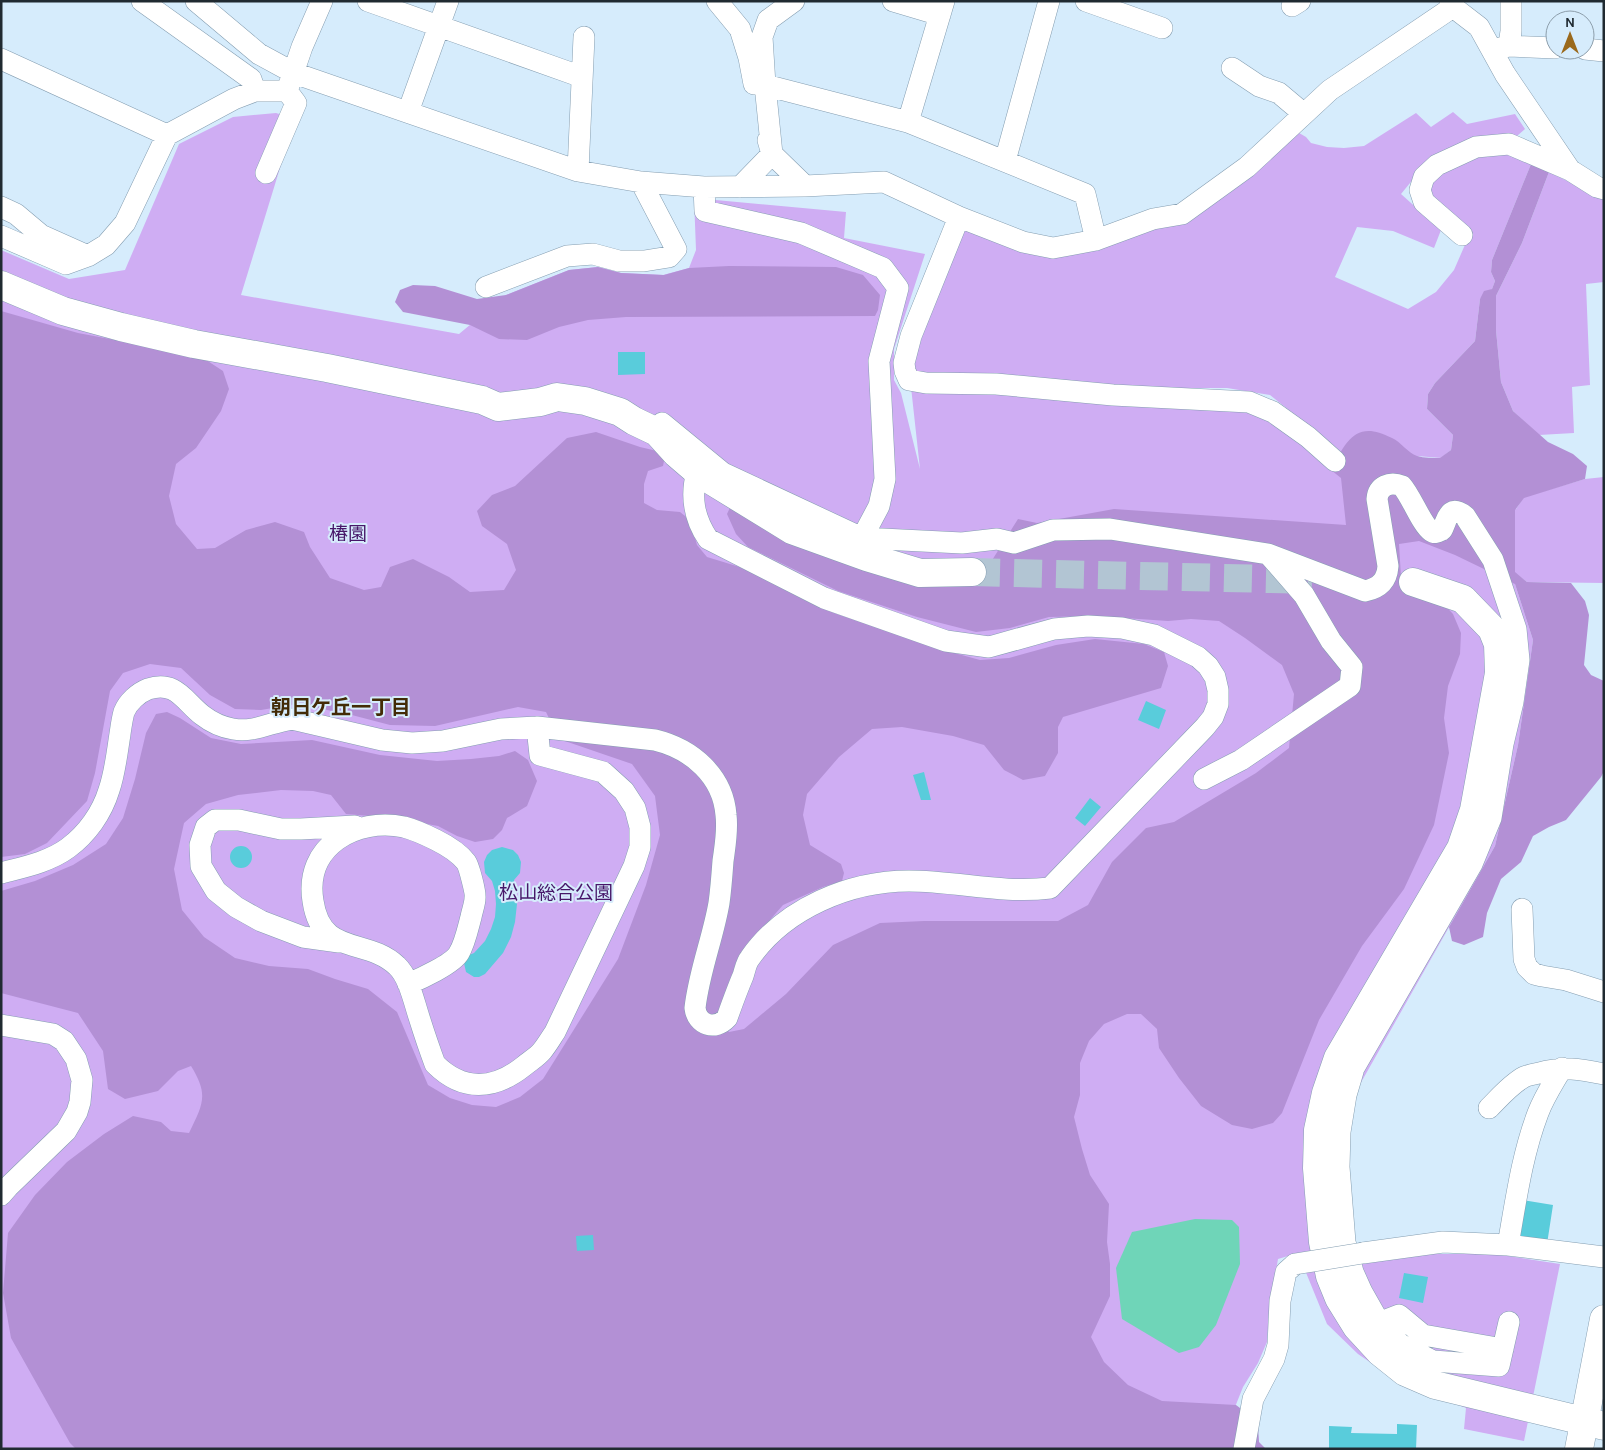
<svg xmlns="http://www.w3.org/2000/svg" width="1605" height="1450" font-family="Karla,'Noto Sans JP',sans-serif">
<style>
.green{fill:#cfadf3}
.forest{fill:#b390d5}
.water{fill:#6fd5b8}
.building{fill:#59ccdb}
.lines{fill:none;stroke-linecap:round;stroke-linejoin:round}
.secondary-tunnel{stroke:#b2c5d3;stroke-width:28;stroke-dasharray:28 14;stroke-linecap:butt}
.street-casing{stroke:#859eb1;stroke-width:22}
.secondary-casing{stroke:#859eb1;stroke-width:29}
.street{stroke:#fff;stroke-width:21}
.secondary{stroke:#fff;stroke-width:28}
.street-bridge-casing{stroke:#859eb1;stroke-width:22;stroke-linecap:butt}
.street-bridge{stroke:#fff;stroke-width:21}
.labels{text-anchor:middle;dominant-baseline:central;stroke-width:4;stroke-linejoin:round;paint-order:stroke}
.park-label{font-size:19px;fill:#471769;stroke:#d6ecfc}
.neighbourhood-label{font-size:20px;font-weight:bold;fill:#422b06;stroke:#d6ecfc}
</style>
<rect width="100%" height="100%" fill="#d6ecfc"/>
<path class="green" d="M 1453,112 L 1467,124 L 1515,114 L 1525,129 L 1517,136 L 1501,137 L 1419,172 L 1401,194 L 1441,230 L 1434,248 L 1393,231 L 1357,227 L 1335,277 L 1408,309 L 1436,292 L 1454,270 L 1471,231 L 1437,202 L 1428,188 L 1429,180 L 1457,160 L 1508,152 L 1531,164 L 1492,260 L 1491,272 L 1495,281 L 1492,289 L 1480,299 L 1475,341 L 1435,383 L 1428,394 L 1427,409 L 1453,435 L 1451,450 L 1441,458 L 1417,456 L 1516,509 L 1524,497 L 1585,479 L 1604,477 L 1604,583 L 1527,582 L 1515,573 L 1515,584 L 1533,640 L 1518,745 L 1495,846 L 1355,1093 L 1345,1169 L 1357,1261 L 1433,1254 L 1495,1254 L 1560,1264 L 1524,1441 L 1464,1429 L 1466,1408 L 1399,1382 L 1358,1354 L 1327,1324 L 1298,1253 L 1278,1259 L 1269,1313 L 1267,1342 L 1258,1363 L 1243,1387 L 1227,1427 L 1223,1449 L 1,1449 L 1,250 L 69,279 L 125,270 L 179,144 L 233,117 L 276,113 L 295,119 L 241,295 L 459,334 L 506,295 L 569,270 L 598,267 L 621,273 L 663,275 L 689,268 L 696,250 L 694,198 L 846,212 L 844,238 L 925,254 L 894,349 L 894,380 L 901,393 L 920,469 L 911,387 L 1246,410 L 1264,414 L 1331,470 L 1340,451 L 1270,395 L 1227,388 L 1116,388 L 919,378 L 912,366 L 961,224 L 1008,245 L 1134,234 L 1294,130 L 1306,137 L 1311,143 L 1327,147 L 1344,148 L 1364,146 L 1416,113 L 1431,127 Z
M 1549,172 L 1604,199 L 1604,282 L 1586,284 L 1590,385 L 1572,387 L 1574,433 L 1539,435 L 1513,411 L 1501,382 L 1496,330 L 1496,296 L 1522,243 Z"/>
<path class="forest" d="M 1531,164 L 1549,172 L 1522,243 L 1496,296 L 1496,330 L 1501,382 L 1513,411 L 1548,442 L 1573,454 L 1587,466 L 1585,479 L 1524,498 L 1515,510 L 1515,572 L 1527,582 L 1571,583 L 1585,601 L 1589,615 L 1584,665 L 1591,675 L 1604,681 L 1604,771 L 1601,777 L 1566,820 L 1549,827 L 1533,836 L 1521,862 L 1501,879 L 1487,913 L 1483,937 L 1464,945 L 1452,941 L 1449,927 L 1495,846 L 1518,745 L 1533,640 L 1515,584 L 1455,555 L 1419,541 L 1399,544 L 1401,577 L 1439,599 L 1453,614 L 1461,633 L 1460,654 L 1448,686 L 1444,718 L 1449,753 L 1434,825 L 1404,889 L 1362,946 L 1319,1020 L 1282,1113 L 1273,1123 L 1252,1129 L 1232,1125 L 1201,1106 L 1179,1078 L 1159,1048 L 1157,1029 L 1141,1014 L 1127,1014 L 1104,1024 L 1089,1041 L 1080,1063 L 1080,1095 L 1074,1117 L 1082,1149 L 1090,1175 L 1109,1204 L 1107,1242 L 1110,1264 L 1110,1296 L 1091,1337 L 1104,1362 L 1128,1385 L 1162,1401 L 1236,1405 L 1252,1417 L 1258,1425 L 1259,1442 L 1266,1449 L 76,1449 L 70,1443 L 11,1338 L 3,1293 L 8,1233 L 35,1195 L 67,1162 L 104,1134 L 133,1116 L 161,1122 L 171,1131 L 189,1133 C 203,1104 209,1095 191,1066 L 178,1071 L 158,1091 L 125,1099 L 108,1089 L 103,1051 L 78,1013 L 1,993 L 1,891 L 35,881 L 73,865 L 106,844 L 123,818 L 135,779 L 146,733 L 156,714 L 167,712 L 180,718 L 211,738 L 241,744 L 312,740 L 380,755 L 437,761 L 471,759 L 499,756 L 515,751 L 528,760 L 537,781 L 527,806 L 507,818 L 502,830 L 493,839 L 475,842 L 457,836 L 438,826 L 394,818 L 346,814 L 331,795 L 313,791 L 281,790 L 238,795 L 206,804 L 184,823 L 174,869 L 182,910 L 204,937 L 235,958 L 269,966 L 308,969 L 335,979 L 368,989 L 397,1012 L 428,1085 L 450,1098 L 472,1105 L 496,1107 L 520,1097 L 543,1079 L 618,959 L 646,885 L 660,835 L 655,796 L 632,764 L 559,739 L 546,712 L 518,707 L 435,726 L 390,725 L 348,714 L 296,704 L 261,710 L 235,709 L 210,695 L 181,668 L 150,664 L 123,673 L 110,691 L 95,773 L 87,801 L 47,843 L 25,854 L 1,857 L 1,311 L 78,333 L 200,356 L 223,371 L 229,389 L 221,411 L 196,448 L 176,464 L 169,496 L 176,524 L 197,549 L 215,548 L 246,530 L 275,522 L 304,532 L 310,547 L 330,578 L 364,590 L 381,587 L 390,567 L 413,559 L 449,577 L 470,592 L 504,590 L 516,570 L 507,544 L 482,526 L 477,511 L 492,495 L 515,486 L 567,438 L 596,432 L 640,447 L 657,451 L 665,456 L 663,466 L 648,471 L 644,484 L 644,503 L 657,510 L 680,512 L 690,520 L 697,545 L 707,557 L 743,568 L 834,613 L 936,648 L 980,660 L 1009,658 L 1056,645 L 1095,639 L 1144,644 L 1164,652 L 1168,666 L 1161,688 L 1063,717 L 1058,727 L 1058,753 L 1045,776 L 1023,780 L 1004,770 L 984,745 L 953,736 L 902,727 L 872,729 L 839,757 L 807,794 L 803,815 L 810,845 L 841,864 L 844,873 L 842,881 L 823,887 L 783,905 L 742,952 L 717,1016 L 729,1032 L 744,1029 L 786,994 L 833,945 L 880,923 L 924,921 L 1058,921 L 1088,905 L 1112,862 L 1146,828 L 1174,822 L 1256,773 L 1289,748 L 1294,694 L 1282,665 L 1245,638 L 1219,621 L 1191,619 L 1168,621 L 1095,616 L 1049,617 L 1010,628 L 976,632 L 917,617 L 838,591 L 748,547 L 736,534 L 727,514 L 734,499 L 965,575 L 989,565 L 1018,519 L 1037,523 L 1114,509 L 1346,525 L 1341,478 L 1331,470 C 1346,441 1356,419 1392,438 C 1401,442 1408,453 1417,456 C 1424,458 1433,458 1440,458 L 1451,450 L 1453,435 L 1427,409 L 1428,394 L 1435,383 L 1475,341 L 1480,299 L 1484,291 L 1492,289 L 1495,281 L 1491,272 L 1492,260 Z
M 729,266 L 836,267 L 863,275 L 880,295 L 878,310 L 875,316 L 626,317 L 588,320 L 559,327 L 527,340 L 499,339 L 470,325 L 403,312 L 395,302 L 400,290 L 413,285 L 435,286 L 477,299 L 506,295 L 569,270 L 598,267 L 621,273 L 664,275 L 689,268 Z"/>
<path class="water" d="M 1195,1219 L 1232,1220 L 1239,1227 L 1240,1264 L 1216,1325 L 1199,1347 L 1179,1353 L 1122,1319 L 1116,1268 L 1132,1232 Z"/>
<path class="building" d="M 618,352 L 645,352 L 645,374 L 618,375 Z
M 1146,701 L 1166,710 L 1159,729 L 1138,720 Z
M 924,772 L 931,800 L 921,800 L 913,775 Z
M 1090,798 L 1101,807 L 1085,826 L 1075,818 Z
M230 857a11 11 0 1 1 22 0a11 11 0 1 1-22 0Z
M 502,847 L 513,850 L 518,855 L 521,862 L 520,873 L 514,880 L 517,904 L 515,922 L 511,937 L 503,953 L 485,974 L 479,977 L 474,977 L 466,972 L 464,963 L 469,955 L 474,953 L 485,941 L 491,929 L 495,917 L 496,904 L 495,891 L 492,881 L 485,873 L 484,862 L 487,855 L 492,850 Z
M 1523,1200 L 1553,1205 L 1547,1244 L 1517,1240 Z
M 593,1235 L 594,1250 L 577,1251 L 576,1236 Z
M 1404,1273 L 1428,1277 L 1423,1303 L 1399,1298 Z
M 1397,1424 L 1417,1425 L 1416,1449 L 1329,1449 L 1329,1426 L 1352,1427 L 1351,1433 L 1397,1434 Z"/>
<g class="lines">
<path class="secondary-tunnel" d="M 972,572 L 1312,580"/>
<defs>
<path id="street" d="M 142,1 L 251,79 L 255,91
M 196,1 L 259,54 L 294,73 L 578,171 L 641,182 L 704,187 L 805,186 L 884,182 L 959,217 L 1023,242 L 1053,248 L 1096,240 L 1153,219 L 1182,214 L 1247,167 L 1330,90 L 1453,7
M 368,1 L 582,77
M 717,1 L 740,29 L 749,58 L 754,84
M 893,1 L 940,15
M 1086,1 L 1162,28
M 1450,1 L 1453,7 L 1479,27 L 1505,74 L 1570,170 L 1597,187 L 1604,189
M 1292,6 L 1300,1
M 1509,46 L 1511,31 L 1511,1
M 1585,49 L 1604,51
M 1492,50 L 1509,46 L 1555,48
M 1,59 L 167,135
M 1232,68 L 1259,86 L 1279,93 L 1304,114
M 765,85 L 908,122 L 1085,194 L 1096,240
M 408,112 L 448,1
M 908,122 L 944,1
M 768,140 L 772,154 L 805,186
M 1005,161 L 1049,1
M 578,171 L 584,37
M 266,173 L 296,103 L 287,91
M 704,187 L 705,211 L 801,233 L 883,268 L 898,288 L 879,361 L 885,479 L 879,506 L 862,538
M 740,187 L 772,154 L 765,85 L 762,37 L 768,20 L 794,1
M 1,207 L 16,214 L 41,235 L 88,256
M 959,217 L 911,336 L 904,363 L 905,371 L 909,380 L 926,383 L 996,384 L 1113,395 L 1249,402 L 1273,412 L 1308,437 L 1335,461
M 1462,235 L 1424,202 L 1420,190 L 1424,177 L 1437,165 L 1476,147 L 1509,144 L 1570,170
M 1,236 L 66,264 L 88,256 L 106,245 L 125,223 L 167,135 L 234,99 L 255,91 L 287,91 L 302,47 L 322,1
M 486,287 L 567,256 L 593,254 L 619,261 L 644,261 L 669,257 L 676,249 L 641,182
M 662,423 L 723,473 L 862,538 L 962,543 L 997,539 L 1014,543 L 1053,530 L 1110,529 L 1268,554 L 1365,591 C 1380,588 1387,580 1388,566 L 1377,499 C 1378,486 1390,481 1402,486 C 1411,496 1422,525 1431,531 C 1435,534 1438,532 1442,530 C 1447,521 1448,503 1465,516 L 1493,560 L 1516,629 L 1519,660 L 1513,702 L 1503,744 L 1491,818 L 1472,864 L 1354,1068 L 1346,1095 L 1340,1132 L 1339,1167 L 1345,1242 L 1353,1272 L 1362,1292 L 1375,1315 L 1400,1344 L 1433,1361 L 1499,1366 L 1509,1322
M 1204,779 L 1241,760 L 1350,686 L 1352,667 L 1331,641 L 1304,595 L 1270,556
M 1,873 C 24,867 49,862 68,848 C 87,834 102,813 109,790 C 115,773 117,753 120,734 C 121,727 122,719 124,712 C 128,702 138,693 148,689 C 176,680 184,701 202,715 C 211,722 221,727 233,729 C 254,733 271,722 292,719 L 382,740 L 412,743 L 443,741 L 501,729 L 537,727 L 655,740 C 692,749 723,776 726,815 C 728,831 725,846 723,861 C 722,875 721,889 719,903 C 713,938 699,972 695,1008 C 697,1025 715,1031 727,1018 C 732,1004 737,990 743,976 C 745,970 746,963 750,958 C 785,908 850,881 909,881 C 956,881 1003,894 1050,888 L 1205,727 L 1213,717 L 1218,704 L 1218,690 L 1215,677 L 1208,666 L 1198,657 L 1154,635 L 1122,628 L 1088,626 L 1054,629 L 989,647 L 946,641 L 824,598 L 708,539 C 694,518 690,497 697,472 L 699,473
M 1522,909 L 1524,959 L 1527,967 L 1534,974 L 1542,976 L 1566,980 L 1604,992
M 339,942 L 303,937 L 261,921 L 236,907 L 216,891 L 201,866 L 200,845 L 206,827 L 215,820 L 239,820 L 281,829 L 301,829 L 355,826
M 408,984 C 420,979 453,964 459,953 C 465,943 468,928 471,917 C 472,911 475,904 475,898 C 476,893 469,866 466,862 C 459,853 446,845 436,840 C 426,835 415,830 404,827 C 356,817 304,846 313,901 C 321,957 367,937 397,966 C 409,977 414,1002 419,1017 C 424,1033 429,1048 435,1064 C 463,1092 494,1090 524,1066 C 530,1061 537,1057 542,1051 C 547,1045 551,1038 555,1032 L 634,866 L 640,847 L 640,827 L 635,808 L 624,791 L 603,772 L 540,755 L 537,727
M 1,1025 L 53,1034 L 64,1041 L 76,1059 L 82,1080 L 80,1102 L 77,1112 L 66,1131 L 8,1187 L 1,1195
M 1489,1108 C 1500,1097 1511,1084 1524,1077 C 1529,1075 1534,1074 1539,1073 C 1563,1066 1580,1069 1604,1074
M 1508,1245 C 1516,1200 1522,1155 1538,1113 C 1544,1097 1554,1082 1562,1068
M 1363,1253 L 1443,1242 L 1508,1245 L 1604,1257
M 1381,1322 L 1399,1315 L 1423,1335 L 1503,1349
M 1244,1449 L 1253,1399 L 1274,1359 L 1278,1345 L 1280,1301 L 1286,1272 L 1295,1264"/>
<path id="secondary" d="M 1,285 L 63,311 L 121,327 L 194,344 L 327,368 L 482,400 L 498,407 L 540,402 L 557,397 L 585,401 L 620,412 L 634,421 L 657,432 L 677,454 L 699,473 L 792,530 L 867,557 L 920,573 L 972,572
M 1413,582 L 1463,599 L 1492,629 L 1498,644 L 1499,673 L 1474,810 L 1461,848 L 1338,1058 L 1326,1093 L 1318,1130 L 1317,1168 L 1323,1242 L 1330,1276 L 1339,1298 L 1357,1327 L 1380,1352 L 1405,1372 L 1435,1385 L 1604,1426
M 1579,1449 L 1604,1319"/>
</defs>
<use href="#street" class="street-casing"/>
<use href="#secondary" class="secondary-casing"/>
<use href="#street" class="street"/>
<use href="#secondary" class="secondary"/>
<defs>
<path id="street-bridge" d="M 1295,1264 L 1363,1253"/>
</defs>
<use href="#street-bridge" class="street-bridge-casing"/>
<use href="#street-bridge" class="street-bridge"/>
</g>
<g class="labels">
<g class="park-label">
<text x="348" y="534">椿園</text>
<text x="556" y="893">松山総合公園</text>
</g>
<g class="neighbourhood-label">
<text x="341" y="707">朝日ケ丘一丁目</text>
</g>
</g>
<rect width="1605" height="1450" fill="none" stroke="#202a31" stroke-width="5"/>
<g transform="translate(1570 35)"><circle r="24" fill="#d6ecfc" stroke="#8d9eab"/>
<path d="M0-4L9 19L0 12L-9 19Z" fill="#9a691c"/>
<text y="-8" font-size="14" font-weight="bold" text-anchor="middle" fill="#202a31">N</text>
</g>
</svg>
